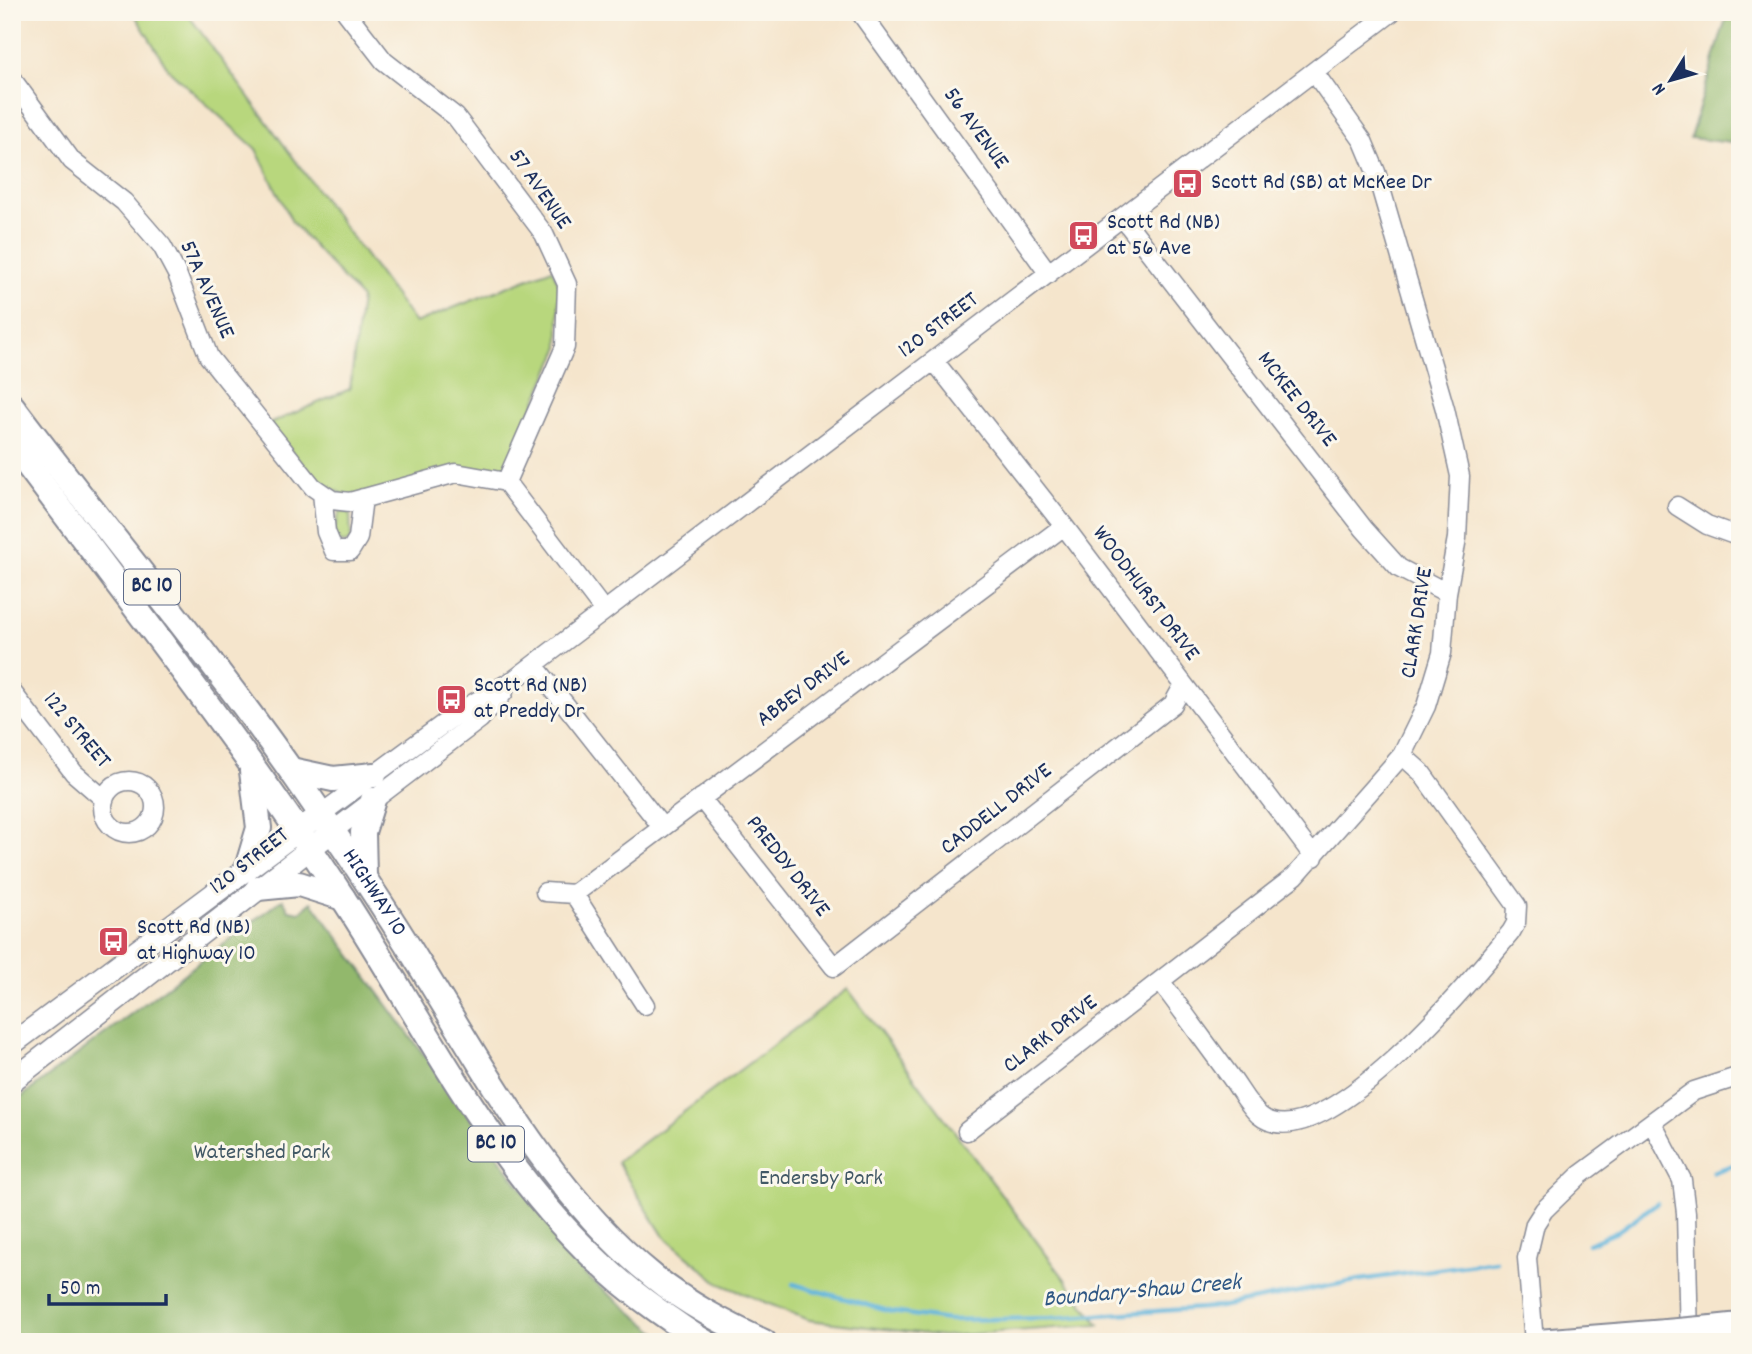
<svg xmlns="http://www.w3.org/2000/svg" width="1752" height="1354" font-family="Dekko,sans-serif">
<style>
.green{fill:#b8d77d;stroke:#6a836e;stroke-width:2}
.forest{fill:#92b86c;stroke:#567465;stroke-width:2}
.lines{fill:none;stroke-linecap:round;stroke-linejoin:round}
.stream{stroke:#5fb4db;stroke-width:4.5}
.minor-casing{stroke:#888a95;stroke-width:21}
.major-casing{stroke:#888a95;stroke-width:24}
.highway-casing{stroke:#888a95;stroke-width:28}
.minor{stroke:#fff;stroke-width:18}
.major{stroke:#fff;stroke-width:21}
.highway{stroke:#fff;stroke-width:24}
.highway-bridge-casing{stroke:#888a95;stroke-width:28;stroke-linecap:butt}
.highway-bridge{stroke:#fff;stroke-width:24}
.labels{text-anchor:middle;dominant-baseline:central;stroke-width:6;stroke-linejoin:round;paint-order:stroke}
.shield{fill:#fbf7ec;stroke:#5e6b89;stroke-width:2}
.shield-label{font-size:21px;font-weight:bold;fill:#1b2f5e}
.street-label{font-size:23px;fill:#1b2f5e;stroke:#fbf7ec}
.poi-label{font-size:23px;fill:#1b2f5e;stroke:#fbf7ec;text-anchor:start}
.park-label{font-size:23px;fill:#425966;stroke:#fbf7ec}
.water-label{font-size:24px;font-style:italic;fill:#2f5784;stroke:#fbf7ec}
</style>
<rect width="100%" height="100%" fill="#fbf7ec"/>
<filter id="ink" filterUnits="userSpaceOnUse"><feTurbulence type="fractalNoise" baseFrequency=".0143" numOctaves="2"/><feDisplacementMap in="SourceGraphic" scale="14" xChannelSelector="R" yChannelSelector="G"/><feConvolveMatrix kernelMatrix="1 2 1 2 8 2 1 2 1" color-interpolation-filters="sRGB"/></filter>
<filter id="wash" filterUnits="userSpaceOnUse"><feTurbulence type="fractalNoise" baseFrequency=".00686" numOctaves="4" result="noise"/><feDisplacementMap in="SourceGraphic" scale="28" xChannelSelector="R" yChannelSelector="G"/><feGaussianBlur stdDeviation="1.57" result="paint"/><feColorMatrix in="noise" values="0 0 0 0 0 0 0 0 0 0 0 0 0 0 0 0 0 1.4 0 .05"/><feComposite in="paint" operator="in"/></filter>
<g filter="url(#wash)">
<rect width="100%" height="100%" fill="#f5e5cc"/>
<path class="green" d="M 133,12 L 186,12 L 415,323 L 552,269 L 559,284 L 559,349 L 503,475 L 352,497 C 314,488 293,452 269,424 L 350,389 L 361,298 L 292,222 L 256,149 L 169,70 Z
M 340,511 L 350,513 L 351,538 L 347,543 L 338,543 L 333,534 Z
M 848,989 L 1099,1325 L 943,1336 L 809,1320 L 720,1284 L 663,1235 L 617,1162 Z"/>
<path class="forest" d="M 1728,12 L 1740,12 L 1740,144 L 1690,138 Z
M 283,899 L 289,910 L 300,912 L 312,902 L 585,1275 L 669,1342 L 12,1342 L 12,1104 Z"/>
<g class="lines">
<path class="stream" d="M 1713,1172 L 1740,1163
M 1588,1244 L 1615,1233 L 1657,1203
M 793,1284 L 892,1312 L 948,1320 L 1052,1318 L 1219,1307 L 1360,1280 L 1496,1261"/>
</g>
</g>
<g filter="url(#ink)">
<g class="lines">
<defs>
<path id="minor" d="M 346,12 L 384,61 L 456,117 L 544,234 L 567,284 L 565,347 L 506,482
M 860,12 L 1049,274
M 12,79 L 72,161 L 124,202 L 162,246 L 177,274 L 209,357 L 313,487 L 332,500 L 350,502 L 456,473 L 506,482 L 604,611
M 1123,218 L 1364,529 L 1399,568 L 1447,593
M 935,362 L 1064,526 L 1314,857
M 322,493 L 326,532 L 334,551 L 350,551 L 358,538 L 363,498
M 1677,506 L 1707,525 L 1740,537
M 534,665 L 662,827
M 12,692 L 74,773 L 104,799
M103 807a26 26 0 1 1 52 0a26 26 0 1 1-52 0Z
M 701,798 L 834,967 L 1173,704 L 1183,686
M 321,814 L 465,708 L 515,679 L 1392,12
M 333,831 L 480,719 L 504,692
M 545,892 L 574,894
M 1160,981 C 1184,1013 1207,1045 1230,1076 C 1239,1088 1248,1105 1259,1115 C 1319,1166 1476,975 1511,932 L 1516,923 L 1517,906 L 1421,772 L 1402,755
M 645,1005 L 574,894 L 1064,526
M 1652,1123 L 1682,1180 L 1686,1213 L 1689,1339
M 967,1131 L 1295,876 L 1402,755 L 1426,706 L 1442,653 L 1447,593 L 1457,538 L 1460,476 L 1445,409 L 1376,172 L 1363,141 L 1314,72
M 1534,1342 L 1527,1258 L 1535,1224 L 1544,1210 L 1580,1175 L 1694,1091 L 1740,1076"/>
<path id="major" d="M 12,1044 L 321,814
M 12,1081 L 333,831"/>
<g id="highway">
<path id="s1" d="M 12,406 C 106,531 207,651 297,779 C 340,841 382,903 421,967 C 489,1077 552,1195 654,1277 C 687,1304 726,1324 764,1342"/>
<path d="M 12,444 C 124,594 241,742 343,898 C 438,1043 512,1208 657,1310 C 673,1321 688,1333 705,1342"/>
<path d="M 291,770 L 333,779 L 374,775"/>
<path d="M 248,865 L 259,828 L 252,771"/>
<path d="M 364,876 L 363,832 L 373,800"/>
<path d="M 258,888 L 299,884 L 343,898"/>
<path d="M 1712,1328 L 1740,1325"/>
<path d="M 1538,1342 L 1666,1332"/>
</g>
</defs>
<use href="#minor" class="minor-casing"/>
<use href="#major" class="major-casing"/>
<use href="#highway" class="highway-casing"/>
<use href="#minor" class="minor"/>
<use href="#major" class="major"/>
<use href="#highway" class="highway"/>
<defs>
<path id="highway-bridge" d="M 1666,1332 L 1712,1328"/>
</defs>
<use href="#highway-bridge" class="highway-bridge-casing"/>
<use href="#highway-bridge" class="highway-bridge"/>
</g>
</g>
<defs>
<symbol id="bus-square" viewBox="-11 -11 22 22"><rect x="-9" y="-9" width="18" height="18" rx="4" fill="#d1495b" stroke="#fbf7ec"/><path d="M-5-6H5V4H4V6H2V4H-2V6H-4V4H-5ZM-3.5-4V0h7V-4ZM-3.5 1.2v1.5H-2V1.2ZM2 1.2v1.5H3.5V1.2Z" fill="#fff"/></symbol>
</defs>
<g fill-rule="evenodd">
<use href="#bus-square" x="1170" y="166" width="35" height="35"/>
<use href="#bus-square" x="1066" y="218" width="35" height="35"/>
<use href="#bus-square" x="434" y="682" width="35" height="35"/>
<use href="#bus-square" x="96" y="924" width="35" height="35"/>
</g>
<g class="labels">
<g class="shield">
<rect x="124" y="569.5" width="56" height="35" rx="5"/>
<rect x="468" y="1126.5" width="56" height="35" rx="5"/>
</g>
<g class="shield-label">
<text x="152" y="587">BC 10</text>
<text x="496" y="1144">BC 10</text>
</g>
<g class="street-label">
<text transform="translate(975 129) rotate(54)">56 AVENUE</text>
<text transform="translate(539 190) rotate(55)">57 AVENUE</text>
<text transform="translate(206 290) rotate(66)">57A AVENUE</text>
<text transform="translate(939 326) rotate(-37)">120 STREET</text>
<text transform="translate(1296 400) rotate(52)">MCKEE DRIVE</text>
<text transform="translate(1145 594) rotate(53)">WOODHURST DRIVE</text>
<text transform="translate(1418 623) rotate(-81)">CLARK DRIVE</text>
<text transform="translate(804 690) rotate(-37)">ABBEY DRIVE</text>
<text transform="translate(76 731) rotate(50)">122 STREET</text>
<text transform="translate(997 810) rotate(-38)">CADDELL DRIVE</text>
<text transform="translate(250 862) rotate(-38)">120 STREET</text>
<text transform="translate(787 867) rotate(52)">PREDDY DRIVE</text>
<text stroke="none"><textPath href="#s1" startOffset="607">HIGHWAY 10</textPath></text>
<text transform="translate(1051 1035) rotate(-38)">CLARK DRIVE</text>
</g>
<g class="poi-label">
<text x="1211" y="183">Scott Rd (SB) at McKee Dr</text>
<text x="1107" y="223">Scott Rd (NB)<tspan x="1107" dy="26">at 56 Ave</tspan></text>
<text x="474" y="686">Scott Rd (NB)<tspan x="474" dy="26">at Preddy Dr</tspan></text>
<text x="137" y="928">Scott Rd (NB)<tspan x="137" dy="26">at Highway 10</tspan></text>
</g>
<g class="park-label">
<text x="262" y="1153">Watershed Park</text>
<text x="821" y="1179">Endersby Park</text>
</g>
<g class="water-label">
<text transform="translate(1142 1292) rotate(-5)">Boundary-Shaw Creek</text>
</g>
</g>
<rect width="1752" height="1354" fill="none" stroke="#fbf7ec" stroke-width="42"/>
<g transform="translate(1671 80) rotate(233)" stroke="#fbf7ec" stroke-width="5" paint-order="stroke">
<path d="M0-5L12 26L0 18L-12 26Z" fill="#1b2f5e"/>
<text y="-10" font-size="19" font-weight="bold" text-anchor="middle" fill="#1b2f5e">N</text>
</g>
<path d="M49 1294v10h117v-10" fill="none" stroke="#1b2f5e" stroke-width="3.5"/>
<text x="60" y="1294" font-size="21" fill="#1b2f5e" stroke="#fbf7ec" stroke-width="5" paint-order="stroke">50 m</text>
</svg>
